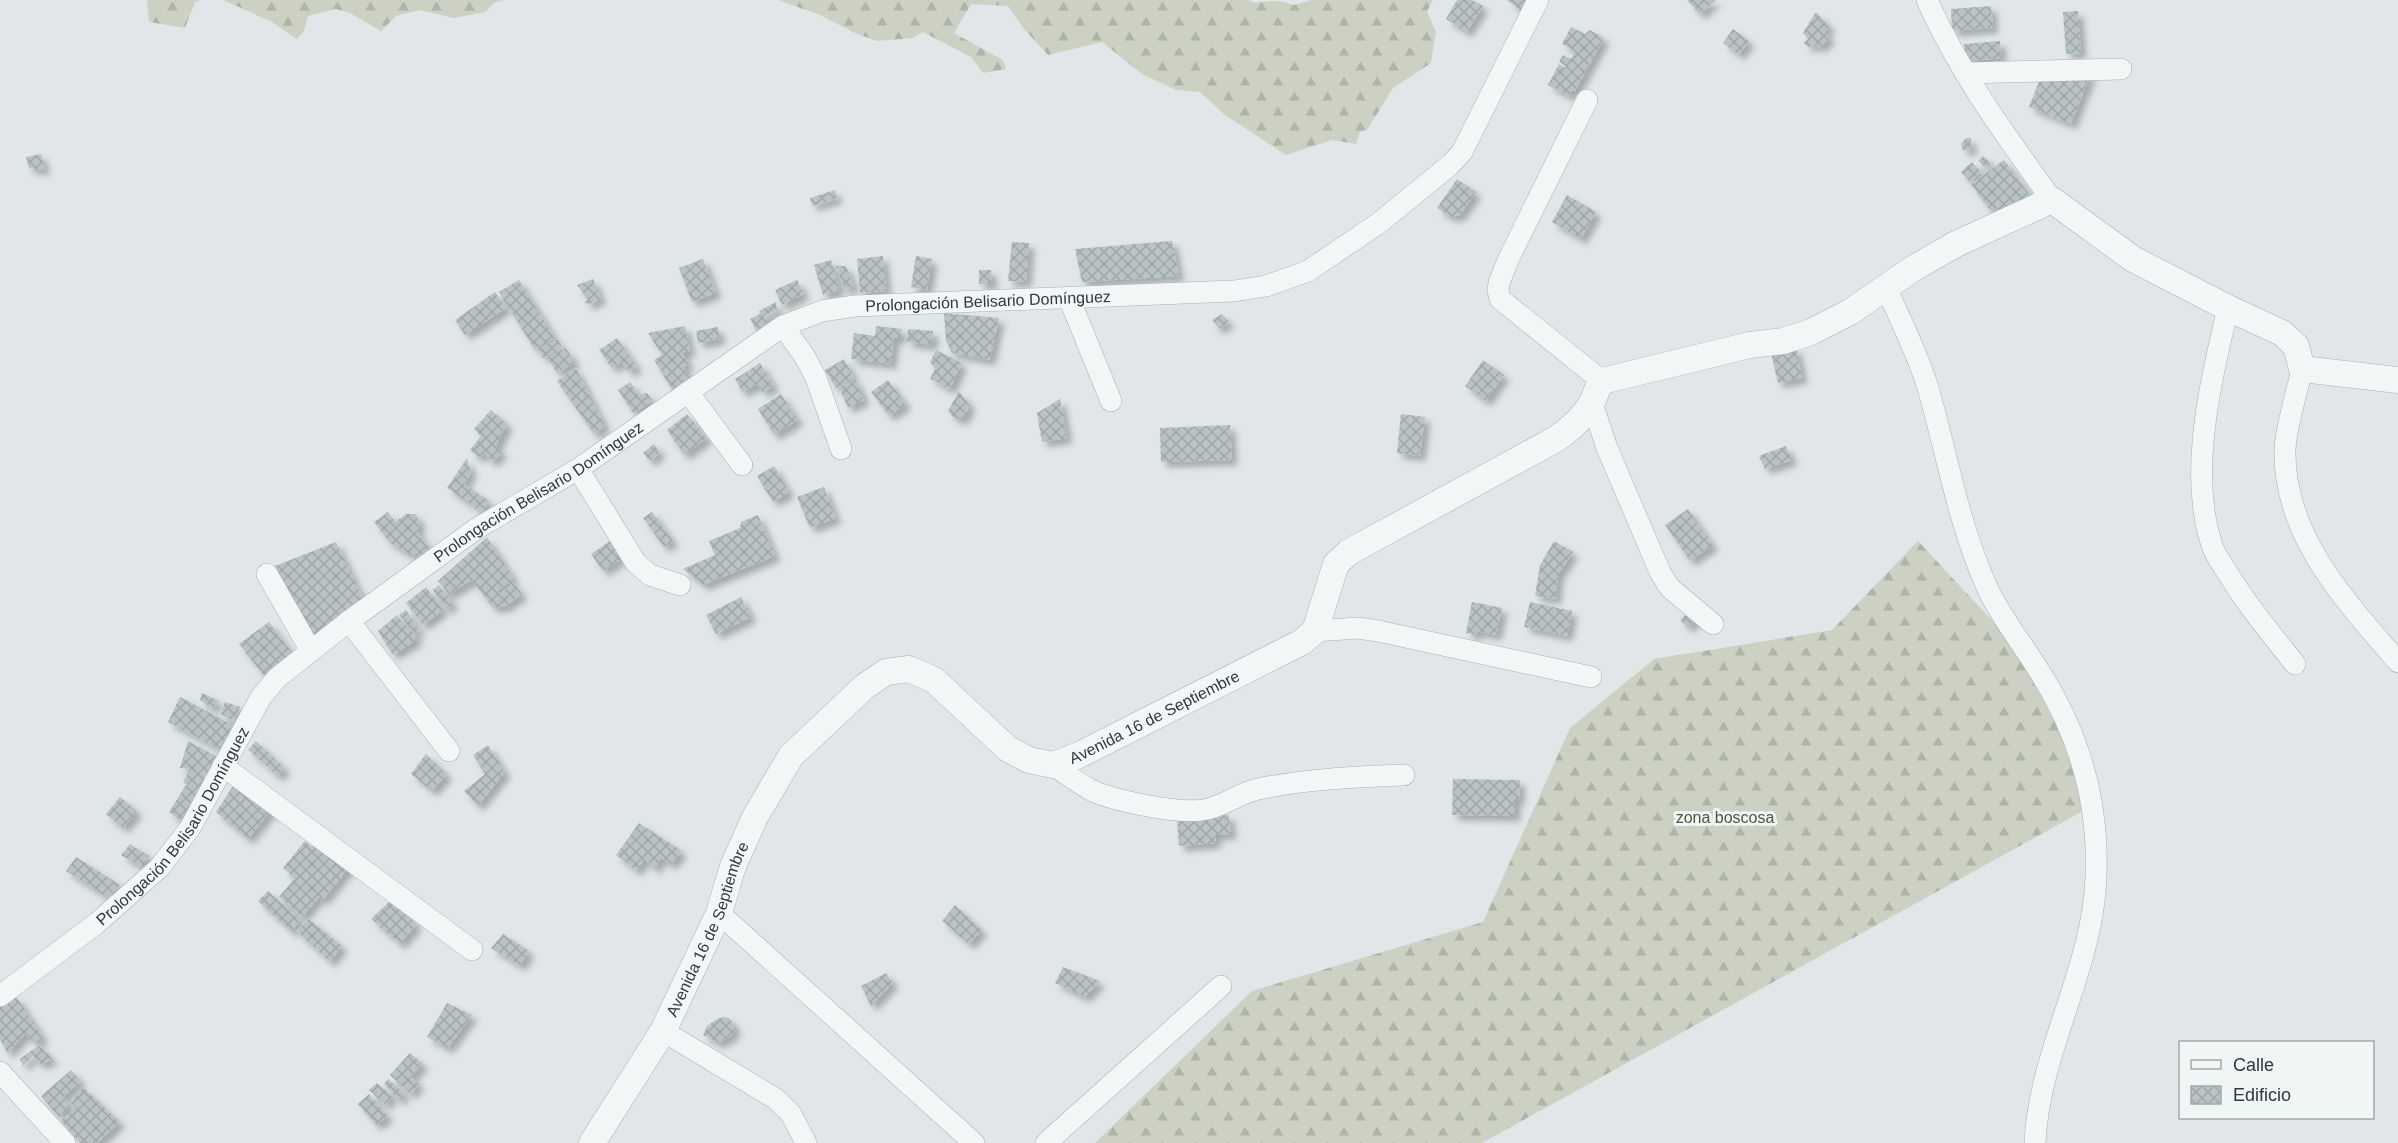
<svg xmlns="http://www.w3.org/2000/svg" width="2398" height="1143" font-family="Helvetica,sans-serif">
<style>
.forest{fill:url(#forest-firs)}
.building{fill:url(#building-cross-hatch);filter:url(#shadow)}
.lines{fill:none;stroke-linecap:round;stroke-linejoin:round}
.minor-casing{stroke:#a7b0b1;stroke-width:22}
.tertiary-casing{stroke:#a7b0b1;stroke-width:27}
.minor{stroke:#f3f6f6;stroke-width:21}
.tertiary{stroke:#f3f6f6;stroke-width:26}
.labels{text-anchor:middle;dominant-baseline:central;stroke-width:6;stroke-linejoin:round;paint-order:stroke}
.street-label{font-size:16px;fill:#2b3a3d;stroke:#f0f5f5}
.park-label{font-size:16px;fill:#4d573a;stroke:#f0f5f5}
</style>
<defs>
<pattern id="forest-firs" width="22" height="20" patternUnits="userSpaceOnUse" patternTransform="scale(1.5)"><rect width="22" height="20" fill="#ccd1c3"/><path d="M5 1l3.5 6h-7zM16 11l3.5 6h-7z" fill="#afb4a8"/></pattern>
<pattern id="building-cross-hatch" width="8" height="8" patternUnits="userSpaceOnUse" patternTransform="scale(1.5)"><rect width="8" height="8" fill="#b9c2c4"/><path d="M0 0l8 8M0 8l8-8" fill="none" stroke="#9fa7a9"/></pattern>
<filter id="shadow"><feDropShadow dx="5.5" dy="5.5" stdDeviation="3" flood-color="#0004"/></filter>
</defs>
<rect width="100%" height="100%" fill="#e1e7e8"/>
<path class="forest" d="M 147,0 L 201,0 L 195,2 L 185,28 L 149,22 Z
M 223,0 L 505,0 L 494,3 L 485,12 L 454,18 L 420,10 L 396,16 L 381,31 L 350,13 L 336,9 L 308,16 L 304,31 L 297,39 L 272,22 Z
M 778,0 L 1248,0 L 1256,3 C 1269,0 1282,0 1294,5 L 1311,0 L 1433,0 L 1427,11 L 1436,32 L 1431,63 L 1393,88 L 1367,130 L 1360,132 L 1356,144 L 1332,140 L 1286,155 L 1225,115 L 1200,92 L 1176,90 L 1142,74 L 1102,42 L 1048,55 L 1025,30 L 1008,6 L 971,4 L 954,33 L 1003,60 L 1006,69 L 983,73 L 971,57 L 923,32 L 913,38 L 877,41 L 855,33 L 820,15 Z
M 1918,541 L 2041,673 L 2092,806 L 1482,1143 L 1095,1143 L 1252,991 L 1483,922 L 1570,728 L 1654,659 L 1832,630 Z"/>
<path class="building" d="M 1457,0 L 1472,0 L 1483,6 L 1467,32 L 1446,19 Z
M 1507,0 L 1534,0 L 1524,13 Z
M 1687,0 L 1716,0 L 1700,14 Z
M 1991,6 L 1993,28 L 1952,31 L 1951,9 Z
M 2078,11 L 2081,53 L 2066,54 L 2063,12 Z
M 1816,12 L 1830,27 L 1824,32 L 1830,38 L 1819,48 L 1814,43 L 1809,48 L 1804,43 L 1808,39 L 1803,33 Z
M 1571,27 L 1585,34 L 1590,30 L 1604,38 L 1575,91 L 1572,90 L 1569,96 L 1548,85 L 1559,64 L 1565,68 L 1566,66 L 1559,62 L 1563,55 L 1571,59 L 1575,51 L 1562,44 Z
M 1733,29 L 1749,41 L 1739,55 L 1723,43 Z
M 2000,41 L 2001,58 L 1965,62 L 1964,44 Z
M 2091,73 L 2071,124 L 2029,107 L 2042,74 Z
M 1966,138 L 1971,138 L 1971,151 L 1963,150 L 1961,144 Z
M 41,154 L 45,170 L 29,168 L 26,157 Z
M 1983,156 L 1991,163 L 1986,168 L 1978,161 Z
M 2004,160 L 2035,202 L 2019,208 L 1990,210 L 1971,184 Z
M 1972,162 L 1981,172 L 1970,182 L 1961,172 Z
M 1457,179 L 1476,192 L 1460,215 L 1451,217 L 1437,208 Z
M 835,190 L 837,198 L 812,206 L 810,198 Z
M 1567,195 L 1596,212 L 1581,239 L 1552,222 Z
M 1172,241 L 1179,276 L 1082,282 L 1075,249 Z
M 1012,242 L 1029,243 L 1026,282 L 1008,281 Z
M 883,256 L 886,291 L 860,293 L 857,259 Z
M 916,256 L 932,259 L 927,290 L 911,287 Z
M 703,259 L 716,293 L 692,302 L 679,268 Z
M 831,260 L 840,290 L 823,295 L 814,265 Z
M 836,266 L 846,266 L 854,287 L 845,290 Z
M 979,270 L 991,270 L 992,284 L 979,284 Z
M 593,279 L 601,299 L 587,305 L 585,302 L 588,300 L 577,285 Z
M 519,280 L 555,338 L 535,350 L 499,292 Z
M 797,280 L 804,294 L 782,305 L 775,290 Z
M 495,292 L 506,308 L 465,335 L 455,320 Z
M 776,302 L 777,310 L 764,316 L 769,326 L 758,333 L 750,319 L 760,314 L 759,311 Z
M 944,313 L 999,318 L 990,360 L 952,353 L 946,341 Z
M 1222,314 L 1229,322 L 1219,329 L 1212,320 Z
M 685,326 L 690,351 L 682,353 L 689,364 L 683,367 L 691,380 L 673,391 L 654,360 L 662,355 L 648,333 Z
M 876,326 L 902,329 L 901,338 L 894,338 L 891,364 L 851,359 L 854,333 L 875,336 Z
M 718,327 L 720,339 L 698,343 L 696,331 Z
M 908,329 L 933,331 L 932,345 L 907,342 Z
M 617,338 L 637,367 L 629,372 L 622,362 L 612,368 L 599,350 Z
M 558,339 L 562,348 L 543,358 L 538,349 Z
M 566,348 L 575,363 L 557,373 L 548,358 Z
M 1796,348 L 1802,378 L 1778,383 L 1771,353 Z
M 936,350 L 962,363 L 950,389 L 930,379 L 935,369 L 930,362 Z
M 844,359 L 854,378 L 836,388 L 825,370 Z
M 1483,360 L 1504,375 L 1486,401 L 1465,386 Z
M 760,363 L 774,386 L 763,392 L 757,384 L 742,392 L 735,379 Z
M 576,368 L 605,426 L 594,434 L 557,381 Z
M 856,380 L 864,400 L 848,408 L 839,387 Z
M 888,380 L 906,404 L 889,416 L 871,392 Z
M 630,382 L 639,395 L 647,393 L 652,400 L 634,414 L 618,390 Z
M 959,391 L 970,406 L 962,420 L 953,417 L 948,411 Z
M 781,394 L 798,420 L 774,435 L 758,409 Z
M 1060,399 L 1067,438 L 1042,442 L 1037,413 Z
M 491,410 L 507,424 L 496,446 L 502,453 L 492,462 L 485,454 L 478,457 L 470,450 L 481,436 L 474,429 Z
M 687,414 L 707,438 L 684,455 L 667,430 Z
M 1401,414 L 1425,417 L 1420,456 L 1397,453 Z
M 1230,425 L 1232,460 L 1161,462 L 1160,428 Z
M 654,444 L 660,452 L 650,461 L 643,453 Z
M 1786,446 L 1792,460 L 1765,469 L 1759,456 Z
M 467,458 L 471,473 L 464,484 L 489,501 L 482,512 L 447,488 Z
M 774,466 L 789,492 L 773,502 L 757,476 Z
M 824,487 L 836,518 L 810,528 L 797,497 Z
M 1688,509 L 1713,545 L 1690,561 L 1665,525 Z
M 388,512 L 395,522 L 406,514 L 416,514 L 420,524 L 417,531 L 430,550 L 416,558 L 390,543 L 374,522 Z
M 652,512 L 673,541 L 664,547 L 643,518 Z
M 758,515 L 775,556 L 703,585 L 683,569 L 715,555 L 709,541 L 740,528 L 741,522 Z
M 487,537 L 514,579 L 497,591 L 499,594 L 514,583 L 522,594 L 506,606 L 493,608 L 472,580 L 449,594 L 438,581 Z
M 610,541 L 621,559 L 603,571 L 591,554 Z
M 1554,541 L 1573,552 L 1558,575 L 1556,599 L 1535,596 L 1540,565 Z
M 336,542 L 366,605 L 313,638 L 262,571 Z
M 439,585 L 453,604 L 446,609 L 433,590 Z
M 426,587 L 443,610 L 423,625 L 406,603 Z
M 741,597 L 751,617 L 716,634 L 706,615 Z
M 1472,602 L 1502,608 L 1496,635 L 1477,631 L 1476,635 L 1466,633 Z
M 1530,602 L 1572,611 L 1567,636 L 1524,627 Z
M 406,610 L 420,631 L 415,633 L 399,615 Z
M 1690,611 L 1697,618 L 1688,628 L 1680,620 Z
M 397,615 L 418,639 L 393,655 L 378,631 Z
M 269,622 L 293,654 L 264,676 L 239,644 Z
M 202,693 L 219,701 L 213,709 L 200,700 Z
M 180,697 L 233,725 L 220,749 L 168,722 Z
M 225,702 L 240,707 L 234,722 L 221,714 Z
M 188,741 L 216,756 L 182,821 L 169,812 L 186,785 L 194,790 L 183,782 L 190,769 L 180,768 Z
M 256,741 L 285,768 L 278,776 L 248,750 Z
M 488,745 L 505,772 L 478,806 L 464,791 L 485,774 L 473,755 Z
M 426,754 L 447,774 L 432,791 L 411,774 Z
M 1453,779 L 1520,780 L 1519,800 L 1515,800 L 1515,816 L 1452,815 Z
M 237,780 L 273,808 L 248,839 L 216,812 Z
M 120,797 L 137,811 L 123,828 L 106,814 Z
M 1229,815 L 1231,834 L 1215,835 L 1216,843 L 1179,846 L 1177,819 Z
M 639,823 L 682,851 L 671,864 L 661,858 L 655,869 L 644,859 L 637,871 L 616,855 Z
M 319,839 L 351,865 L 323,900 L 319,897 L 302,917 L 279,897 L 295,878 L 283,868 L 305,841 L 312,847 Z
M 130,844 L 149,856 L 143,868 L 121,855 Z
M 76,857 L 120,885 L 108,898 L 66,871 Z
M 268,891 L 300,919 L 292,932 L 258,901 Z
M 391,900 L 417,924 L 400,944 L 371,919 Z
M 955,905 L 982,930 L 969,944 L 942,921 Z
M 309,919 L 342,946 L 330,962 L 296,931 Z
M 503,934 L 529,951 L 520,966 L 491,948 Z
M 1063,967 L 1100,981 L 1085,997 L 1055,983 Z
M 886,973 L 893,983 L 871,1006 L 861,986 Z
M 16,996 L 43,1037 L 37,1044 L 25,1034 L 8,1053 L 0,1040 L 0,1007 Z
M 447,1003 L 472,1015 L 448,1048 L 427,1037 Z
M 725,1017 L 729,1018 L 733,1023 L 735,1030 L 732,1035 L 719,1043 L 703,1035 L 707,1026 L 717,1019 Z
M 39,1045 L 53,1059 L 41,1064 L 33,1056 L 23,1066 L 20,1059 Z
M 410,1053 L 423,1064 L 411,1077 L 419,1084 L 411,1094 L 390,1075 Z
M 71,1070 L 81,1081 L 64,1096 L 71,1106 L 59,1117 L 41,1096 Z
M 388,1079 L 405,1094 L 399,1100 L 384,1084 Z
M 377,1083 L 392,1096 L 386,1105 L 369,1090 Z
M 83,1087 L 120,1122 L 97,1143 L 80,1143 L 61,1121 L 75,1107 L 70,1102 Z
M 369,1094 L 388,1116 L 376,1125 L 358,1104 Z"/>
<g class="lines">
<defs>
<g id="minor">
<path d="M 1927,0 C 1959,72 2006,136 2052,200"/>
<path d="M 1965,73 L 2121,69"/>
<path d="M 1587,100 L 1508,260 L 1499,283 L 1498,290 L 1500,299 L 1602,381"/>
<path d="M 1886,287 C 1900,320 1918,354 1928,388 C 1947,454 1958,522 1986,585 C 2000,617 2023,644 2041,674 C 2080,736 2099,804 2096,877 C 2093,969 2039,1051 2035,1143"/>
<path d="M 1069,298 L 1111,401"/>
<path d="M 2228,308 C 2211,381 2187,475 2213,548 C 2216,556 2222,564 2227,572 C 2247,605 2271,634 2295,664"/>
<path d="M 783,326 L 805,357 L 816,378 L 841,449"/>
<path d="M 2302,369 C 2297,392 2286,427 2285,449 C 2283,536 2346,601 2398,662"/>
<path d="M 688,392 L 742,465"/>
<path d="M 1592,403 L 1607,448 L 1660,572 L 1670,588 L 1713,624"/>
<path d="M 578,469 L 636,563 L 650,575 L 680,585"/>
<path d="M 267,574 L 311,651"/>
<path d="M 349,621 L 449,751"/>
<path d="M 1315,631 L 1358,628 L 1378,631 L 1591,677"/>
<path d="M 1053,765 C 1065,773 1078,783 1091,790 C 1114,801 1178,814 1203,810 C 1223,807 1239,793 1258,789 C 1305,779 1356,777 1404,775"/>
<path d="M 223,766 L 472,950"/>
<path d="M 719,913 L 974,1143"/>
<path id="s1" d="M 0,996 L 97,923 L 159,868 L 190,828 L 261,697 L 277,678 L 349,621 L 476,529 L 578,469 L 783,326 L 822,311 L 855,306 L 1234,291 L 1266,286 L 1308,271 L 1379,223 L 1450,165 L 1462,152 L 1538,0"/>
<path d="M 663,1031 L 776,1099 L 791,1114 L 806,1143"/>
<path d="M 0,1072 L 65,1143"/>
<path d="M 1046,1143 L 1221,986"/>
</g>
<g id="tertiary">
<path id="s2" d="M 592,1143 L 663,1031 L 719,913 L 733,866 L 755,817 L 791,756 L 864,687 L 886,672 L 909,669 L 934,680 L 1008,749 L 1029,760 L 1053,765 L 1079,755 L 1302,642 L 1315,631 L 1336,564 L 1349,552 L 1556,439 C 1569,430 1583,418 1591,404 C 1596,396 1596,388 1602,381 L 1750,345 L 1783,341 L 1811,332 L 1850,312 L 1914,268 L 1956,244 L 2052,200 L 2133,259 L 2228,308 L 2282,333 L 2296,346 L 2302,369 L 2398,380"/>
</g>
</defs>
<use href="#minor" class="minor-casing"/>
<use href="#tertiary" class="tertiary-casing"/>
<use href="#minor" class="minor"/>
<use href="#tertiary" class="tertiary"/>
</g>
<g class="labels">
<g class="street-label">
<text stroke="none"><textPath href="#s1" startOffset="1254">Prolongación Belisario Domínguez</textPath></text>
<text stroke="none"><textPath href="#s1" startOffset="750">Prolongación Belisario Domínguez</textPath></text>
<text stroke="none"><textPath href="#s2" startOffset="876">Avenida 16 de Septiembre</textPath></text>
<text stroke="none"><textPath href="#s1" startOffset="246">Prolongación Belisario Domínguez</textPath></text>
<text stroke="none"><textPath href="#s2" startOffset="244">Avenida 16 de Septiembre</textPath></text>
</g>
<g class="park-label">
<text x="1725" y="817">zona boscosa</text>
</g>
</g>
<rect x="2179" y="1041" width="195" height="78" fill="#f0f5f5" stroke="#a1aaab" stroke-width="1.5"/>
<rect x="2191" y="1060" width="30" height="9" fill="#f3f6f6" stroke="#a1aaab" stroke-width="1.5"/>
<text x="2233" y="1071" font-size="18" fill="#2b3a3d">Calle</text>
<rect x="2191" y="1086" width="30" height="18" fill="url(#building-cross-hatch)" stroke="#a1aaab" stroke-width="1.5"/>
<text x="2233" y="1101" font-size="18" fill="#2b3a3d">Edificio</text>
</svg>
